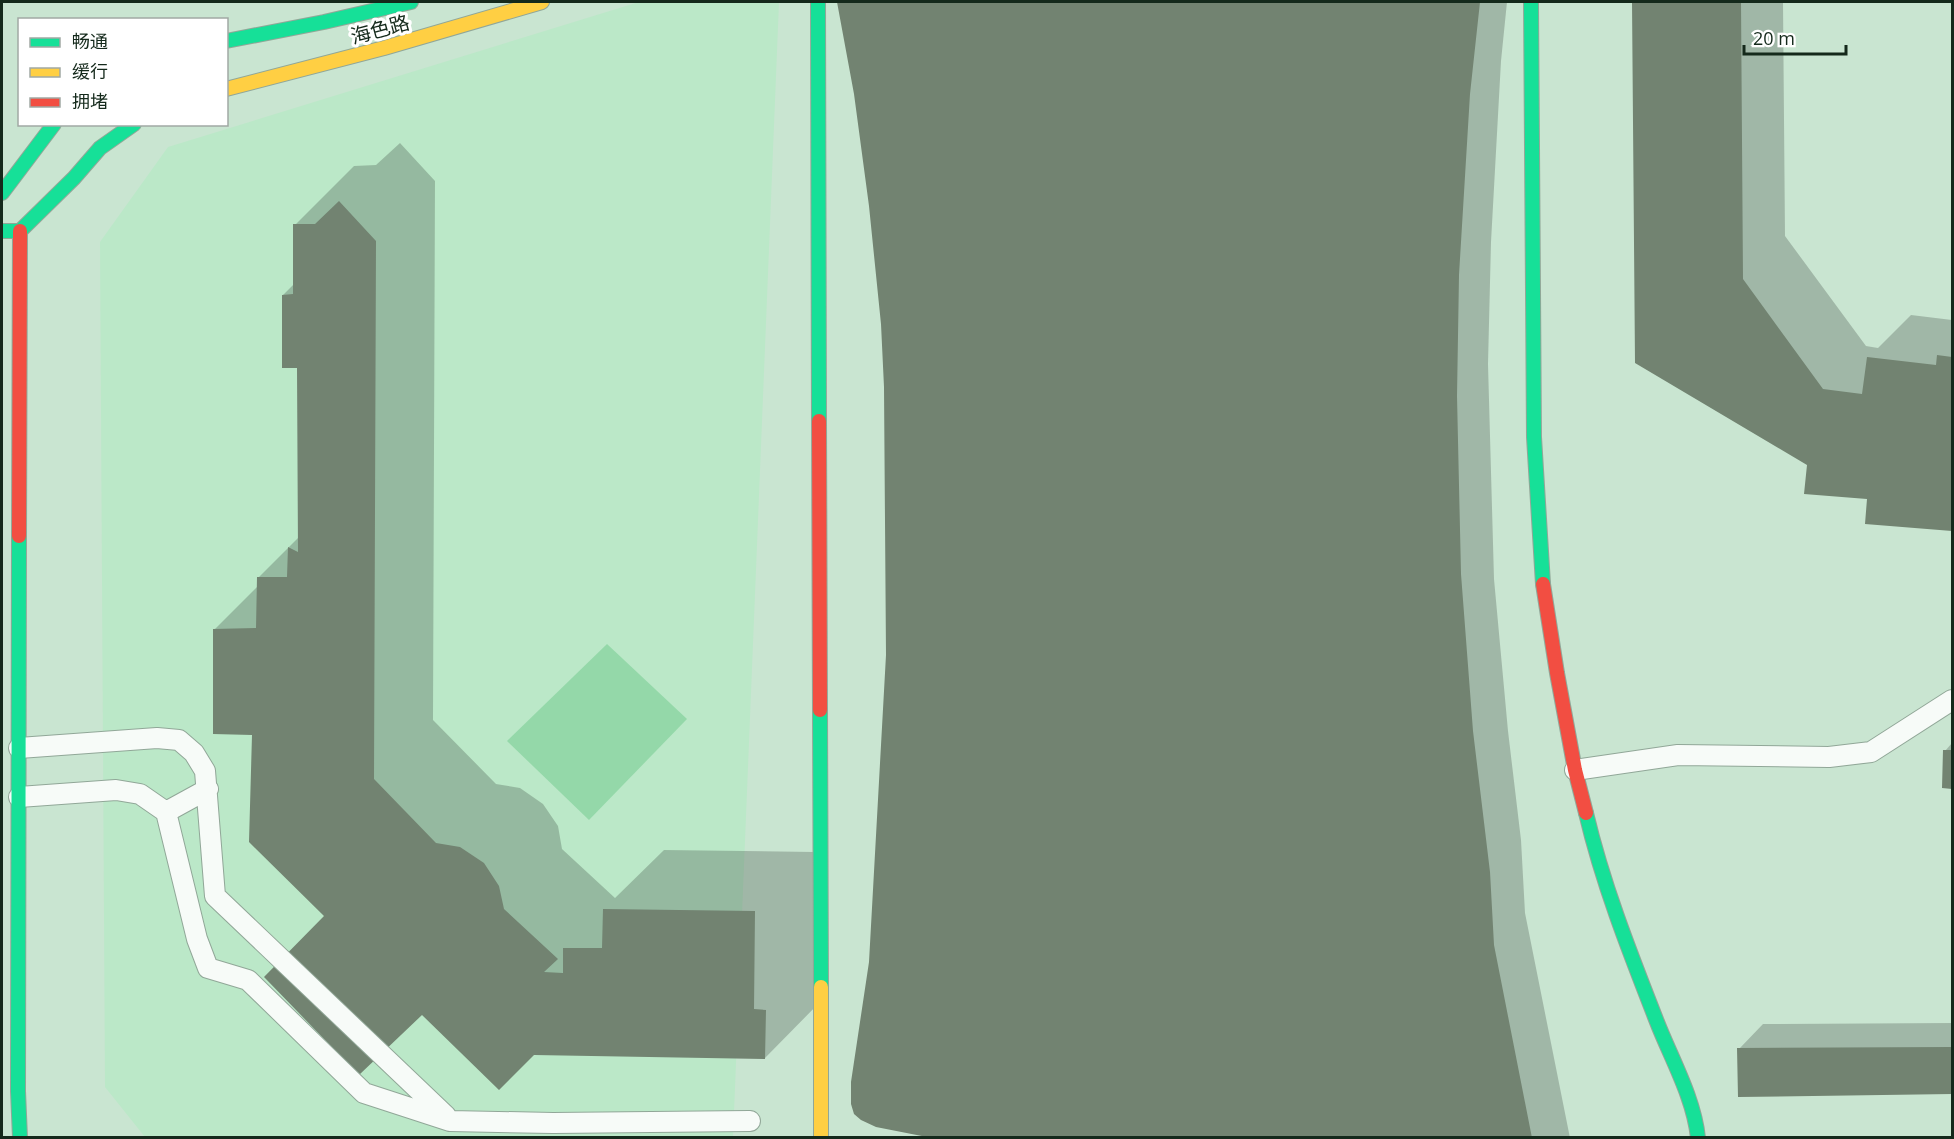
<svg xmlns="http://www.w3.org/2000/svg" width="1954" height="1139" font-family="'Open Sans','Noto Sans SC',sans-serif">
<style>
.built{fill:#bbe8c8}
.water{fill:#94d8a9}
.shadow{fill:#0003}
.building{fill:#728371}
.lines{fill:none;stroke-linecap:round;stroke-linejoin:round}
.lane-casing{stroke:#91a798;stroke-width:22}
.fast-casing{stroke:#91a798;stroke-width:16}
.slow-casing{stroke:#91a798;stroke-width:16}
.jam-casing{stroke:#91a798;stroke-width:16}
.lane{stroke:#f7fbf8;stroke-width:20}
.fast{stroke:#16e098;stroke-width:14}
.slow{stroke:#ffcf43;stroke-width:14}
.jam{stroke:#f24e42;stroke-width:14}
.labels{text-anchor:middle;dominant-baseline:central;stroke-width:6;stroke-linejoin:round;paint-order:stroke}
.street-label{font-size:20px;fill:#14291b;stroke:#fff}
</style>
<rect width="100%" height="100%" fill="#c9e5d1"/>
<path class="built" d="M 639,2 L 779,2 L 733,1137 L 145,1137 L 105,1087 L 100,242 L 168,147 Z"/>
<path class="water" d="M 607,644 L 687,719 L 589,820 L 507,741 Z"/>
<path class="shadow" d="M 839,2 L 1507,2 L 1501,61 L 1491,242 L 1488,364 L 1494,579 L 1508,731 L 1521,840 L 1525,913 L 1570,1138 L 938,1138 L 871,963 L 887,655 L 886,387 L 882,324 L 871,206 L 856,94 Z
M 1633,2 L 1783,2 L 1785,236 L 1866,346 L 1878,348 L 1911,315 L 1952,320 L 1952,530 L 1867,522 L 1869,498 L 1808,464 L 1636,362 Z
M 400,143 L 435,181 L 433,720 L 496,784 L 520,788 L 543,804 L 558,826 L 562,849 L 615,898 L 664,850 L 814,852 L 824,998 L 765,1058 L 326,916 L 215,629 L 258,586 L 259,577 L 299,537 L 299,367 L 283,295 L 295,283 L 295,225 L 354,166 L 376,165 Z
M 1952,743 L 1952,787 L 1944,787 L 1945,751 Z
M 1952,1023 L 1952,1093 L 1739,1095 L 1739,1049 L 1763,1024 Z"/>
<path class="building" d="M 837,2 L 1480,2 L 1470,94 L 1459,275 L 1457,396 L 1461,574 L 1473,731 L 1490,872 L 1494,945 L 1532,1138 L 932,1138 L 876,1127 L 861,1120 L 854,1114 L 851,1104 L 851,1082 L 869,962 L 886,655 L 884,387 L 881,324 L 869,206 L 854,94 Z
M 1632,2 L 1741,2 L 1743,279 L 1823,389 L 1862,394 L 1867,357 L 1936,365 L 1937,355 L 1952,357 L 1952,531 L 1865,524 L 1867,499 L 1804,494 L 1807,465 L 1635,363 Z
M 339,201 L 376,241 L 374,779 L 436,843 L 460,847 L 484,863 L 499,886 L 504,909 L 558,959 L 544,972 L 563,973 L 563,948 L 602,948 L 603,909 L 755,911 L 754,1009 L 766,1010 L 765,1059 L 534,1055 L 499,1090 L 422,1015 L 359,1075 L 264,977 L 324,916 L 249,842 L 252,735 L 213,734 L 213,629 L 256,628 L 257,577 L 287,577 L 288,547 L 298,552 L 297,368 L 282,368 L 282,295 L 293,294 L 293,224 L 315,224 Z
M 1943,750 L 1952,750 L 1952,789 L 1942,788 Z
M 1952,1047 L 1952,1094 L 1738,1097 L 1737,1048 Z"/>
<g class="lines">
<defs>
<path id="lane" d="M 19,748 L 157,738 L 179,740 L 194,753 L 205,771 L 215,896 L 446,1116
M 1575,770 L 1678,755 L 1829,757 L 1871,752 L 1952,700
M 19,797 L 116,790 L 140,794 L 166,812 L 197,939 L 208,968 L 248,980 L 364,1093 L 450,1121 L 553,1123 L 750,1121
M 166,812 L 208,789"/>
<path id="fast" d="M 818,2 L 819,421
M 1531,2 L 1534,437 L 1543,584
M 226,41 L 324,22 L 411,2
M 2,193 L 54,124
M 2,231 L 20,231 L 74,178 L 100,148 L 134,124
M 19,536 L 18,1091 L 20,1138
M 820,710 L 821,987
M 1586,813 C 1603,885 1630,953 1657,1022 C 1671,1058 1694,1098 1698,1138"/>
<path id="slow" d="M 226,89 L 384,48 L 542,2
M 821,987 L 821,1138"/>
<path id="jam" d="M 819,421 L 820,710
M 19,536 L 20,231
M 1543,584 L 1557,673 L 1575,770 L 1586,813"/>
</defs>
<use href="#lane" class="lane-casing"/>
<use href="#fast" class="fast-casing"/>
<use href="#slow" class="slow-casing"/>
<use href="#jam" class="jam-casing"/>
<use href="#lane" class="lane"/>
<use href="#fast" class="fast"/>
<use href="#slow" class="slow"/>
<use href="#jam" class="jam"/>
</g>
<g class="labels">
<g class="street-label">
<text transform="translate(380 29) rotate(-15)">海色路</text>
</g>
</g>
<rect width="1954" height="1139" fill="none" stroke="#14291b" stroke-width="6"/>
<rect x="18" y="18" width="210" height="108" fill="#ffffff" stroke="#a1a9a4" stroke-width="1.5"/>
<rect x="30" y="38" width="30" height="9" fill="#16e098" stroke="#a1a9a4" stroke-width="1.5"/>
<text x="72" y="48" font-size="18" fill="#14291b">畅通</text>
<rect x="30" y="68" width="30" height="9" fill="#ffcf43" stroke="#a1a9a4" stroke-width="1.5"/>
<text x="72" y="78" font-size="18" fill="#14291b">缓行</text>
<rect x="30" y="98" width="30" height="9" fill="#f24e42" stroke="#a1a9a4" stroke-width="1.5"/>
<text x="72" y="108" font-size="18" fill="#14291b">拥堵</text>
<path d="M1744 45v9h102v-9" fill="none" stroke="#14291b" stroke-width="3"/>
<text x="1753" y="45" font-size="18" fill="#14291b" stroke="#ffffff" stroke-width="4.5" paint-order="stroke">20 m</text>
</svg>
